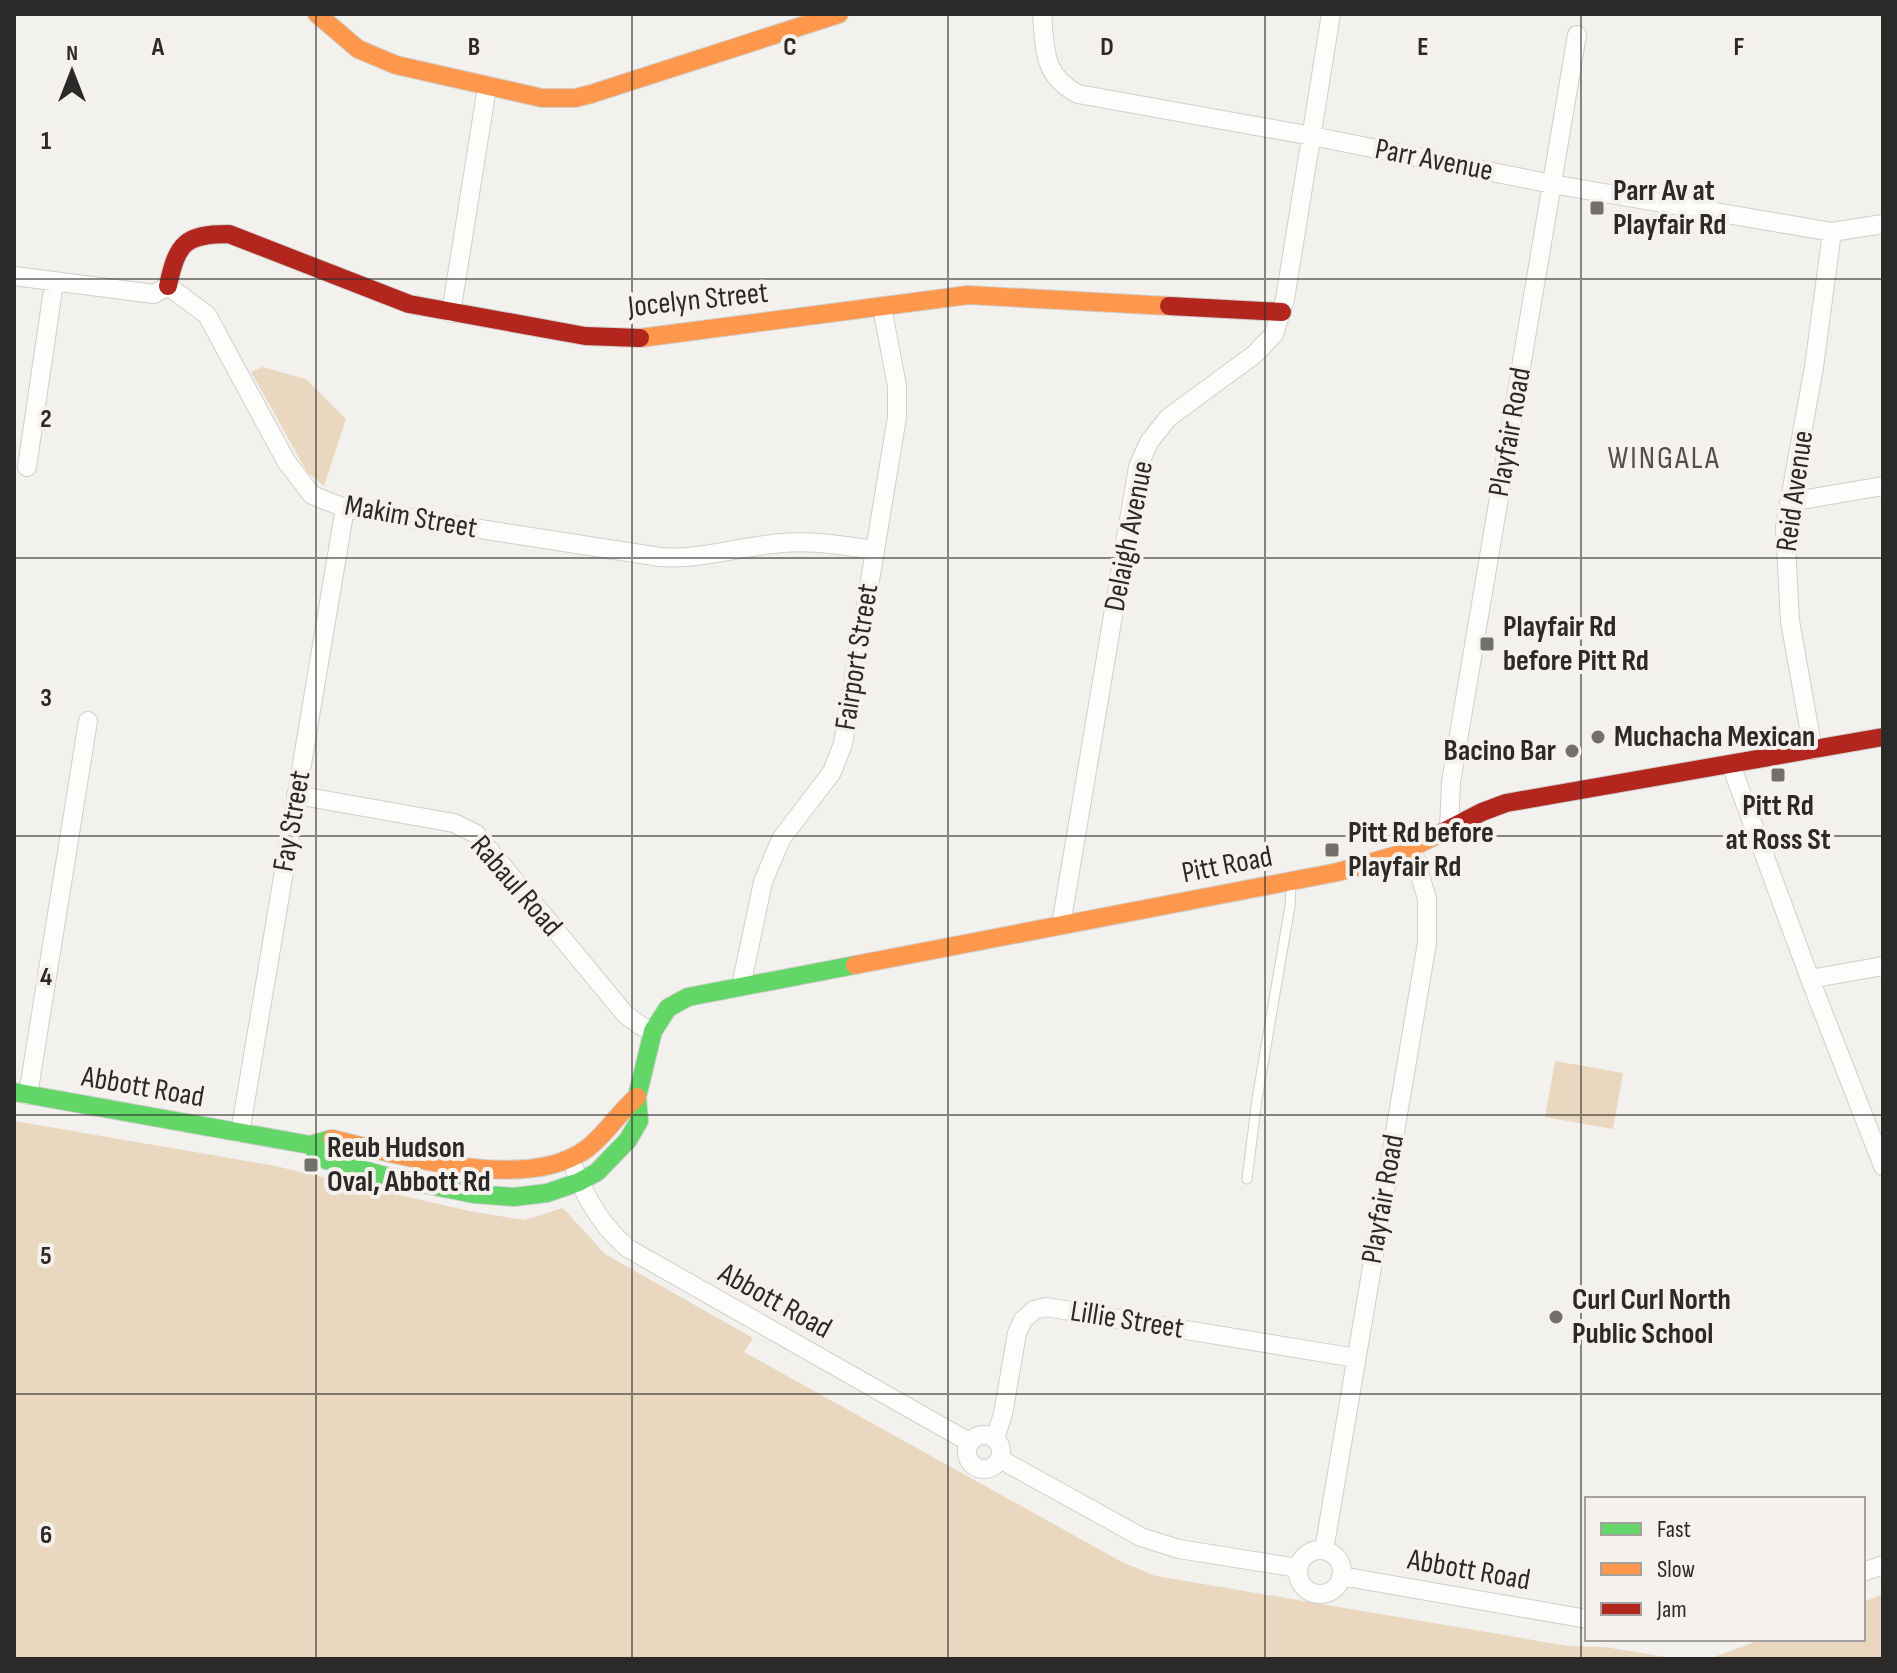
<svg xmlns="http://www.w3.org/2000/svg" width="1897" height="1673" font-family="'Sofia Sans Condensed',sans-serif">
<style>
.green{fill:#e9d8bf}
.lines{fill:none;stroke-linecap:round;stroke-linejoin:round}
.lane-casing{stroke:#d0cfcd;stroke-width:11}
.street-casing{stroke:#d0cfcd;stroke-width:20}
.fast-casing{stroke:#d0cfcd;stroke-width:20}
.slow-casing{stroke:#d0cfcd;stroke-width:20}
.jam-casing{stroke:#d0cfcd;stroke-width:20}
.lane{stroke:#fdfdfc;stroke-width:9}
.street{stroke:#fdfdfc;stroke-width:18}
.fast{stroke:#63d668;stroke-width:18}
.slow{stroke:#ff974d;stroke-width:18}
.jam{stroke:#b3261e;stroke-width:18}
.grid{fill:none;stroke:#2b2a28;stroke-width:2;stroke-opacity:0.55}
.poi-dot{fill:#71706d;stroke:#f5f1ec;stroke-width:3}
.labels{text-anchor:middle;dominant-baseline:central;stroke-width:8;stroke-linejoin:round;paint-order:stroke}
.street-label{font-size:30px;fill:#2b2a28;stroke:#f5f1ec}
.poi-label{font-size:30px;font-weight:bold;fill:#2b2a28;stroke:#f5f1ec;text-anchor:start}
.neighbourhood-label{font-size:32px;letter-spacing:2px;fill:#524f4b;stroke:#f5f1ec}
.grid-label{font-size:26px;text-anchor:middle;font-weight:bold;fill:#2b2a28;stroke:#f5f1ec;stroke-width:8;stroke-linejoin:round;paint-order:stroke}
</style>
<rect width="100%" height="100%" fill="#f3f1ee"/>
<path class="green" d="M 262,367 L 306,379 L 346,419 L 324,486 L 307,472 L 251,372 Z
M 1555,1061 L 1623,1073 L 1613,1129 L 1545,1117 Z
M 14,1121 L 271,1165 L 469,1211 L 524,1220 L 563,1208 L 605,1254 L 753,1338 L 744,1352 L 1122,1562 L 1156,1576 L 1568,1646 L 1605,1647 L 1666,1657 L 1714,1657 L 1763,1639 L 1863,1639 L 1863,1602 L 1883,1594 L 1883,1659 L 14,1659 Z"/>
<g class="lines">
<defs>
<path id="lane" d="M 1247,1179 L 1257,1099 L 1290,906 L 1291,885"/>
<path id="street" d="M 1042,14 C 1045,50 1043,76 1078,94 L 1312,136 L 1552,184 L 1832,232 L 1883,224
M 14,276 L 154,294 L 168,286 L 207,315 L 286,461 L 312,495 L 345,508 L 660,557 C 702,560 741,546 782,543 C 813,540 844,546 875,550
M 451,313 L 487,87
M 27,467 L 54,283
M 1789,502 L 1883,486
M 1813,750 L 1790,621 L 1785,527 L 1814,367 L 1832,232
M 1731,765 L 1810,979 L 1883,1166
M 296,795 L 454,823 L 476,834 L 625,1014 L 641,1026 L 653,1031
M 1449,830 L 1451,782 L 1577,35
M 1061,925 L 1138,467 L 1149,442 L 1168,418 L 1255,354 L 1274,334 L 1285,299 L 1331,14
M 1810,979 L 1883,966
M 741,986 L 763,882 L 781,839 L 832,772 L 843,744 L 897,417 L 897,386 L 882,307
M 28,1095 L 88,721
M 240,1133 L 345,508
M 575,1170 C 587,1201 603,1228 629,1249 L 969,1442
M967 1452a17 17 0 1 1 34 0a17 17 0 1 1-34 0Z
M 995,1438 L 1003,1414 L 1017,1333 L 1023,1320 L 1034,1310 L 1046,1307 L 1356,1358
M 1000,1459 L 1141,1537 L 1179,1549 L 1298,1568
M 1324,1550 L 1427,943 L 1427,899 L 1412,848
M1298 1572a22 22 0 1 1 44 0a22 22 0 1 1-44 0Z
M 1863,1572 L 1883,1565
M 1341,1576 L 1587,1619"/>
<path id="fast" d="M 14,1092 L 310,1145 L 332,1139
M 310,1145 L 326,1160 L 389,1177 L 474,1194 L 514,1197 L 547,1193 L 579,1182 L 597,1172 L 628,1140 L 639,1121 L 637,1097 L 653,1031 L 668,1008 L 688,997 L 855,965"/>
<path id="slow" d="M 317,14 L 358,49 L 396,65 L 542,98 L 575,98 L 591,94 L 839,14
M 640,338 L 968,295 L 1169,306
M 855,965 L 1338,872 L 1397,855 L 1443,832
M 332,1139 C 401,1155 524,1193 585,1150 C 605,1136 618,1113 637,1097"/>
<path id="jam" d="M 168,286 C 177,243 185,234 229,234 L 409,304 L 585,336 L 640,338
M 1169,306 L 1282,312
M 1443,832 L 1482,812 L 1506,803 L 1883,737"/>
</defs>
<use href="#lane" class="lane-casing"/>
<use href="#street" class="street-casing"/>
<use href="#fast" class="fast-casing"/>
<use href="#slow" class="slow-casing"/>
<use href="#jam" class="jam-casing"/>
<use href="#lane" class="lane"/>
<use href="#street" class="street"/>
<use href="#fast" class="fast"/>
<use href="#slow" class="slow"/>
<use href="#jam" class="jam"/>
</g>
<path class="grid" d="M 316,14 L 316,1659M 632,14 L 632,1659M 948,14 L 948,1659M 1265,14 L 1265,1659M 1581,14 L 1581,1659M 14,279 L 1883,279M 14,558 L 1883,558M 14,836 L 1883,836M 14,1115 L 1883,1115M 14,1394 L 1883,1394"/>
<g class="poi-dot">
<rect x="1589" y="200" width="16" height="16" rx="4"/>
<rect x="1479" y="636" width="16" height="16" rx="4"/>
<circle cx="1598" cy="737" r="8"/>
<circle cx="1572" cy="751" r="8"/>
<rect x="1770" y="767" width="16" height="16" rx="4"/>
<rect x="1324" y="842" width="16" height="16" rx="4"/>
<rect x="303" y="1157" width="16" height="16" rx="4"/>
<circle cx="1556" cy="1317" r="8"/>
</g>
<g class="labels">
<g class="street-label">
<text transform="translate(1434 160) rotate(11)">Parr Avenue</text>
<text transform="translate(698 300) rotate(-6)">Jocelyn Street</text>
<text transform="translate(1510 432) rotate(-80)">Playfair Road</text>
<text transform="translate(1795 491) rotate(-82)">Reid Avenue</text>
<text transform="translate(411 517) rotate(10)">Makim Street</text>
<text transform="translate(1129 536) rotate(-79)">Delaigh Avenue</text>
<text transform="translate(857 657) rotate(-81)">Fairport Street</text>
<text transform="translate(292 821) rotate(-80)">Fay Street</text>
<text transform="translate(1227 865) rotate(-11)">Pitt Road</text>
<text transform="translate(516 886) rotate(49)">Rabaul Road</text>
<text transform="translate(143 1087) rotate(10)">Abbott Road</text>
<text transform="translate(1383 1199) rotate(-80)">Playfair Road</text>
<text transform="translate(775 1301) rotate(29)">Abbott Road</text>
<text transform="translate(1127 1320) rotate(9)">Lillie Street</text>
<text transform="translate(1469 1570) rotate(10)">Abbott Road</text>
</g>
<g class="poi-label">
<text x="1613" y="191">Parr Av at<tspan x="1613" dy="34">Playfair Rd</tspan></text>
<text x="1503" y="627">Playfair Rd<tspan x="1503" dy="34">before Pitt Rd</tspan></text>
<text x="1614" y="737">Muchacha Mexican</text>
<text x="1556" y="751" text-anchor="end">Bacino Bar</text>
<text x="1778" y="806" text-anchor="middle">Pitt Rd<tspan x="1778" dy="34">at Ross St</tspan></text>
<text x="1348" y="833">Pitt Rd before<tspan x="1348" dy="34">Playfair Rd</tspan></text>
<text x="327" y="1148">Reub Hudson<tspan x="327" dy="34">Oval, Abbott Rd</tspan></text>
<text x="1572" y="1300">Curl Curl North<tspan x="1572" dy="34">Public School</tspan></text>
</g>
<g class="neighbourhood-label">
<text x="1664" y="458">WINGALA</text>
</g>
</g>
<g class="grid-label">
<text x="158" y="55">A</text>
<text x="474" y="55">B</text>
<text x="790" y="55">C</text>
<text x="1107" y="55">D</text>
<text x="1423" y="55">E</text>
<text x="1739" y="55">F</text>
<text x="46" y="149">1</text>
<text x="46" y="427">2</text>
<text x="46" y="706">3</text>
<text x="46" y="985">4</text>
<text x="46" y="1264">5</text>
<text x="46" y="1543">6</text>
</g>
<rect width="1897" height="1673" fill="none" stroke="#2b2a28" stroke-width="32"/>
<rect x="1585" y="1497" width="280" height="144" fill="#f5f1ec" stroke="#a4a19e" stroke-width="2"/>
<rect x="1601" y="1523" width="40" height="12" fill="#63d668" stroke="#a4a19e" stroke-width="2"/>
<text x="1657" y="1537" font-size="24" fill="#2b2a28">Fast</text>
<rect x="1601" y="1563" width="40" height="12" fill="#ff974d" stroke="#a4a19e" stroke-width="2"/>
<text x="1657" y="1577" font-size="24" fill="#2b2a28">Slow</text>
<rect x="1601" y="1603" width="40" height="12" fill="#b3261e" stroke="#a4a19e" stroke-width="2"/>
<text x="1657" y="1617" font-size="24" fill="#2b2a28">Jam</text>
<g transform="translate(72 72)" stroke="#f5f1ec" stroke-width="6" paint-order="stroke">
<path d="M0-6L14 30L0 20L-14 30Z" fill="#2b2a28"/>
<text y="-12" font-size="22" font-weight="bold" text-anchor="middle" fill="#2b2a28">N</text>
</g>
</svg>
